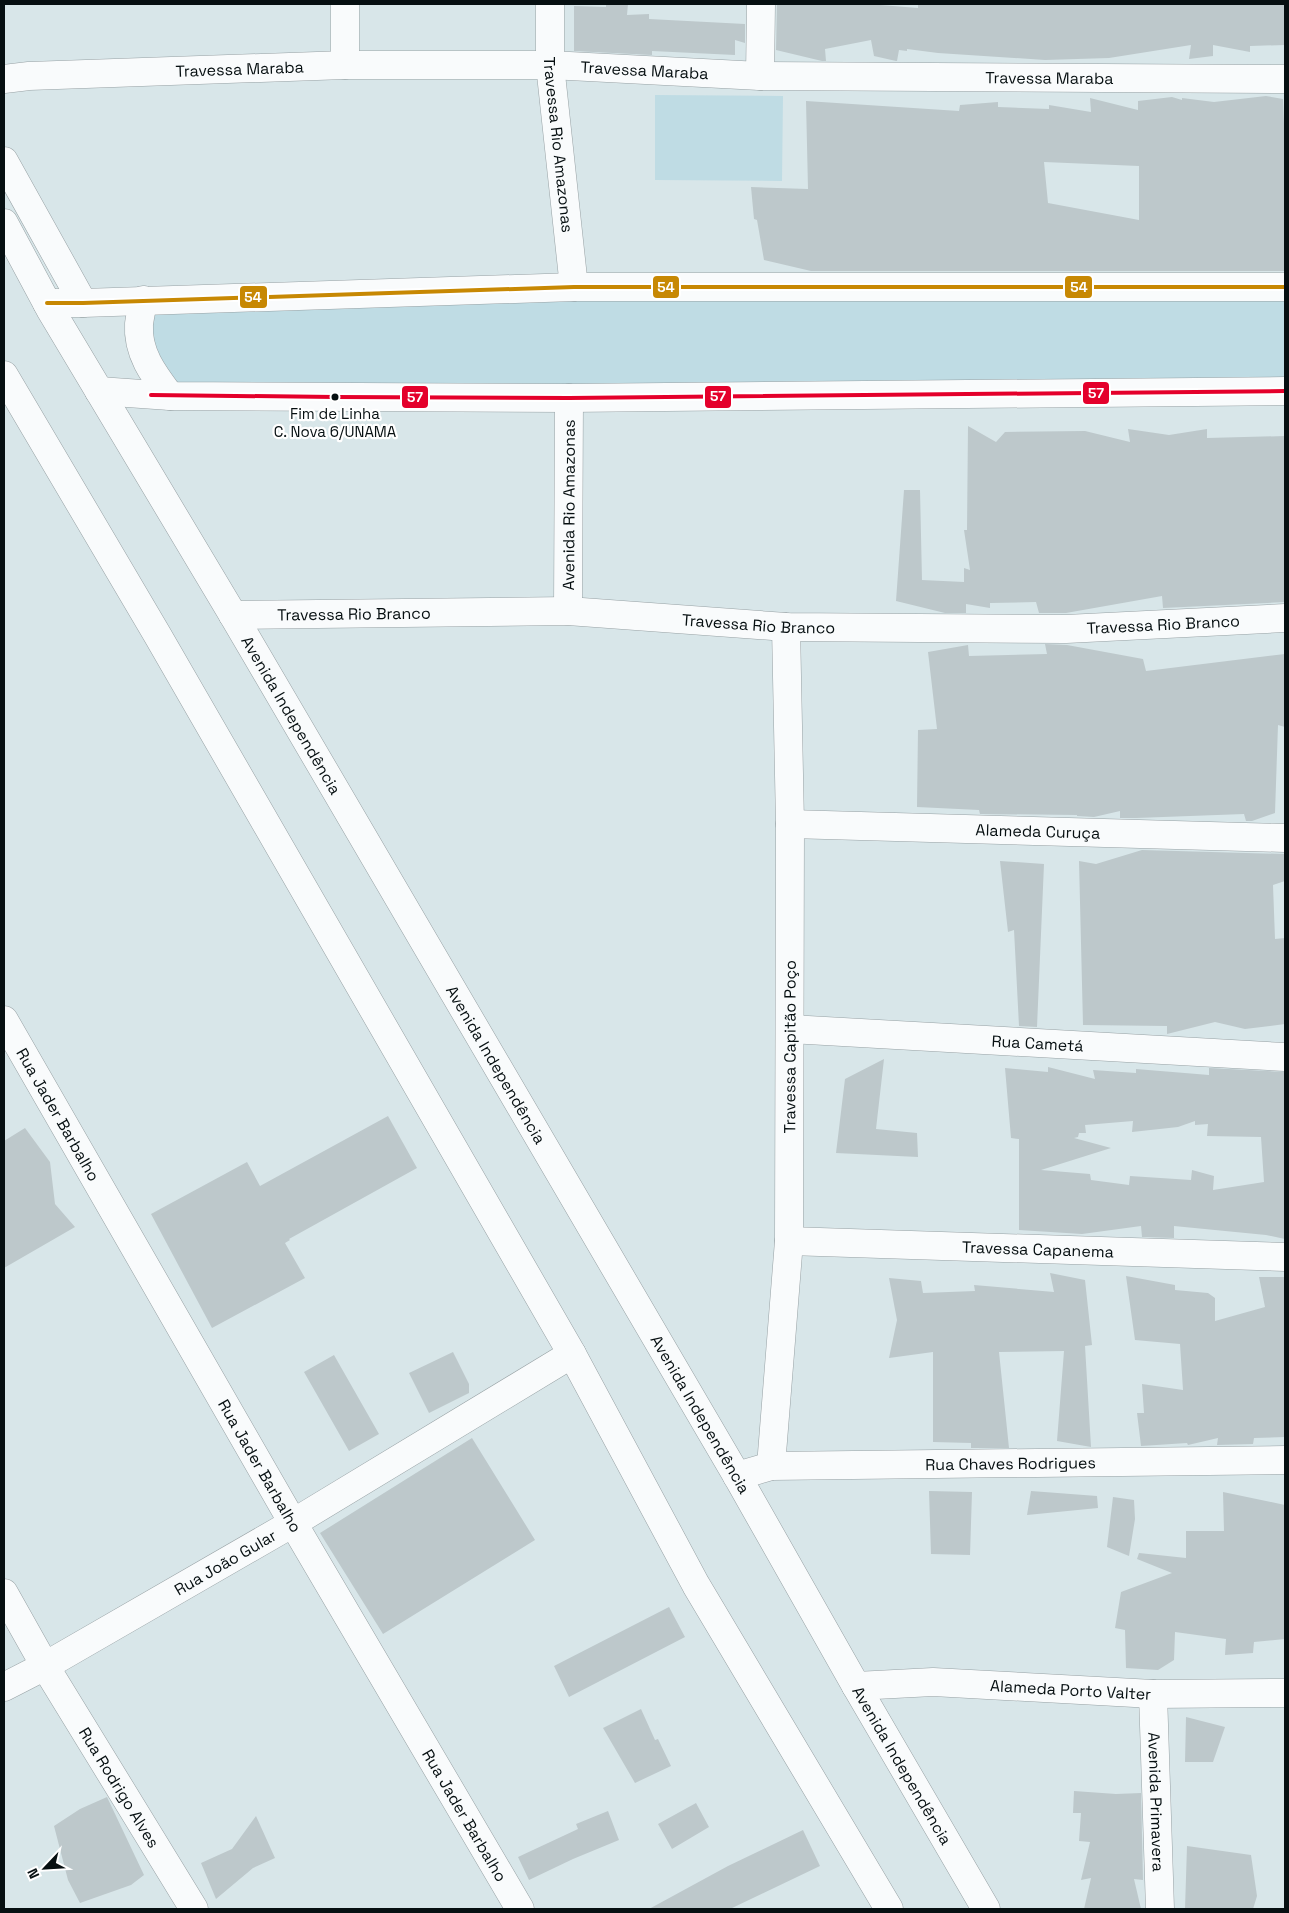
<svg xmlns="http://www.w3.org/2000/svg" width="1289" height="1913" font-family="'Space Grotesk',sans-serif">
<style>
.green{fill:#bfdce4}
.building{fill:#bdc8cb;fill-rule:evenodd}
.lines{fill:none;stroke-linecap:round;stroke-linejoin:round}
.minor-casing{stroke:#97a1a4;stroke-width:29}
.primary-casing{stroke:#97a1a4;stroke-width:29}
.minor{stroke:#f9fbfc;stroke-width:28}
.primary{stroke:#f9fbfc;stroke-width:28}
.bus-1-casing{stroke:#fff;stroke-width:8}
.bus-2-casing{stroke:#fff;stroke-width:8}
.bus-1{stroke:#c78803;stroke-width:4}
.bus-2{stroke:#e4002b;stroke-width:4}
.bus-dot{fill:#060f11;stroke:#fff;stroke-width:2}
.labels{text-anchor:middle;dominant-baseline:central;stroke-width:4.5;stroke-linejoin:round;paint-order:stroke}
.bus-label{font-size:15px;fill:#060f11;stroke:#fff}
.street-label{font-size:16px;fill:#060f11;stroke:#fff}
.line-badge{stroke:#fff;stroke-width:2}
.badge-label{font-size:14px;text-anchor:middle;font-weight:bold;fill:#fff}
</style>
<rect width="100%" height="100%" fill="#d8e6e9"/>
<path class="green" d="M 655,95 L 783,96 L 782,181 L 655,180 Z
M 1285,288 L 1285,391 L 170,396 L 153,373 L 143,300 Z"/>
<path class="building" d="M 606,4 L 628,4 L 627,15 L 649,14 L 649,19 L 745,24 L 745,43 L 735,40 L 735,55 L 652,51 L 652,55 L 574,51 L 574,6 L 606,7 Z
M 777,4 L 868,4 L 918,8 L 918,4 L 1285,4 L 1285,45 L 1250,46 L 1250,52 L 1213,45 L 1213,56 L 1189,59 L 1191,45 L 1109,58 L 1045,60 L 938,53 L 907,49 L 907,51 L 899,50 L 897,61 L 896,61 L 874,56 L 871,40 L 825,49 L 826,61 L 822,61 L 776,50 Z
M 1266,96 L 1283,99 L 1285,148 L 1285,271 L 811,271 L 764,260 L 757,220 L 754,219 L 751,187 L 808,189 L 806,101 L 959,111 L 960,105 L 998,102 L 998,107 L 1049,109 L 1049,105 L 1091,112 L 1090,98 L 1138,110 L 1138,101 L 1172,97 L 1182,100 L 1182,98 L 1214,102 ZM 1044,162 L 1139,166 L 1139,220 L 1048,203 Z
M 968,426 L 996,442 L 1005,432 L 1085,431 L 1130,442 L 1128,429 L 1169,435 L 1207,429 L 1207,438 L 1285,436 L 1285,602 L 1163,608 L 1162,596 L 1066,613 L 1039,613 L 1036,602 L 990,603 L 990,608 L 966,604 L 966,613 L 945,613 L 896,601 L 904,490 L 920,490 L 922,580 L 964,582 L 964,568 L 970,570 L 964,530 L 967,530 Z
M 1045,644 L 1067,645 L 1143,659 L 1146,671 L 1285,654 L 1285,727 L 1278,725 L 1275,813 L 1252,821 L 1246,821 L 1244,814 L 1136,818 L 1120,818 L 1120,811 L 1094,817 L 1077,816 L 1077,815 L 980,814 L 979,810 L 917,807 L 918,730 L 937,729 L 928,652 L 968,645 L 969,656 L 1047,654 Z
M 1142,850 L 1285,854 L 1285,881 L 1273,885 L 1275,939 L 1285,938 L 1285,1024 L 1245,1029 L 1215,1022 L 1167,1034 L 1167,1026 L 1083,1025 L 1079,861 L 1096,864 Z
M 1000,861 L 1044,864 L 1037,1027 L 1019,1026 L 1014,930 L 1008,932 Z
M 884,1059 L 876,1129 L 917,1133 L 918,1157 L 836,1153 L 845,1079 Z
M 1048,1067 L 1095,1079 L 1093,1070 L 1136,1073 L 1136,1069 L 1209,1075 L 1209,1068 L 1285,1072 L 1285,1239 L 1266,1235 L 1174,1226 L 1174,1238 L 1142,1237 L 1141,1226 L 1082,1234 L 1019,1230 L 1019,1139 L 1011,1138 L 1005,1068 L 1048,1072 ZM 1133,1121 L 1132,1132 L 1178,1127 L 1195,1121 L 1195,1125 L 1208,1124 L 1207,1136 L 1261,1137 L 1264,1182 L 1213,1190 L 1214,1176 L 1192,1170 L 1191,1180 L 1130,1176 L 1129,1185 L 1091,1180 L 1090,1174 L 1041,1170 L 1111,1148 L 1074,1138 L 1078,1137 L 1079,1133 L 1086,1133 L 1085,1125 Z
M 388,1116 L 417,1168 L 289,1239 L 290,1240 L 285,1243 L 305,1278 L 212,1328 L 151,1214 L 247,1162 L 260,1186 Z
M 25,1128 L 50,1162 L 55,1204 L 75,1227 L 4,1268 L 4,1141 Z
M 1050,1273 L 1085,1280 L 1092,1345 L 1085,1346 L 1091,1447 L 1057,1441 L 1064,1351 L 999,1352 L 1009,1448 L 971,1448 L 971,1443 L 933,1442 L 933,1352 L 889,1358 L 897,1320 L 889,1278 L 921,1281 L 923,1293 L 975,1291 L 974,1285 L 1054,1292 Z
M 1126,1276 L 1175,1285 L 1175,1290 L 1208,1293 L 1215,1298 L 1215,1321 L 1265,1307 L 1259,1277 L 1285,1277 L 1285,1437 L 1254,1438 L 1253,1444 L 1217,1445 L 1218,1438 L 1188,1445 L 1187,1443 L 1141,1446 L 1137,1413 L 1144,1413 L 1142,1384 L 1183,1390 L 1180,1344 L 1135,1340 Z
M 453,1352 L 469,1384 L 469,1393 L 429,1413 L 409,1373 Z
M 334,1355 L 379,1434 L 349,1451 L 304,1372 Z
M 472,1438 L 535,1540 L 383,1634 L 320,1533 Z
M 929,1491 L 972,1492 L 970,1555 L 931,1554 Z
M 1031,1491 L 1097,1496 L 1098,1508 L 1027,1515 Z
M 1223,1492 L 1285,1505 L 1285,1639 L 1254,1642 L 1253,1653 L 1225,1655 L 1226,1639 L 1175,1632 L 1174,1660 L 1158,1670 L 1126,1668 L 1125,1630 L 1115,1628 L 1121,1592 L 1172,1573 L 1137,1559 L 1139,1553 L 1186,1558 L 1186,1531 L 1224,1531 Z
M 1113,1497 L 1134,1500 L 1135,1519 L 1129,1556 L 1107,1547 Z
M 669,1607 L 685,1637 L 569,1697 L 554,1666 Z
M 641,1709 L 655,1740 L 658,1739 L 671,1766 L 635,1783 L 603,1728 Z
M 1186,1717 L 1225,1727 L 1213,1762 L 1185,1762 Z
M 1074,1791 L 1116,1794 L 1141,1793 L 1143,1880 L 1134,1879 L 1141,1909 L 1084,1909 L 1091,1878 L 1081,1880 L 1090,1842 L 1079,1841 L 1081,1813 L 1073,1813 Z
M 107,1797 L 144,1875 L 131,1885 L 80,1903 L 68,1880 L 54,1826 L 80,1809 Z
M 696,1803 L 709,1827 L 672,1849 L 658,1824 Z
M 608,1811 L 619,1840 L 573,1859 L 529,1880 L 518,1857 L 578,1829 L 576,1824 Z
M 256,1816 L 275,1858 L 253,1868 L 216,1899 L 201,1863 L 232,1849 Z
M 803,1830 L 820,1866 L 730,1909 L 649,1909 L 728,1866 Z
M 1187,1846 L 1251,1855 L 1257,1896 L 1253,1909 L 1185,1909 Z"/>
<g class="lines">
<defs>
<g id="minor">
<path id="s1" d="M 550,4 L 550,65 L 574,287"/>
<path d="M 345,65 L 345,4"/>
<path d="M 760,76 L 761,4"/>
<path id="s2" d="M 4,79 L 29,76 L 345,65 L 550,65 L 760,76 L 1285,79"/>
<path d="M 4,161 L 83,303"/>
<path id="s3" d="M 568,611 L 569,398"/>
<path id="s4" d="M 233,615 L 568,611 L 786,627 L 1066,629 L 1285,618"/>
<path id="s5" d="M 790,824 L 1285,838"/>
<path id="s6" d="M 4,1020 L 293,1523 L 520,1909"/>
<path id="s7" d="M 790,1029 L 1285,1057"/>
<path id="s8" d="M 789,1241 L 1285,1257"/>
<path id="s9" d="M 771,1466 L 789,1241 L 790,824 L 786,627"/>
<path id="s10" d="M 737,1476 L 771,1466 L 1285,1460"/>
<path id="s11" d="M 4,1593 L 45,1666 L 194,1909"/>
<path id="s12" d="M 856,1686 L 933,1682 L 1153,1694 L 1285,1693"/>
<path id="s13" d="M 4,1687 L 45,1666 L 293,1523 L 572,1354"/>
<path id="s14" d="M 1153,1694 L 1160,1909"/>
</g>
<g id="primary">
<path id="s15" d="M 4,223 L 50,309 L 233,615 L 737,1476 L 856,1686 L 986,1909"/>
<path d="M 143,300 C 142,308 140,316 139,324 C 137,353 154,375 170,396"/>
<path d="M 47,303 L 83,303 L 574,287 L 1285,287"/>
<path d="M 4,375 L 158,636 L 572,1354 L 696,1585 L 889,1909"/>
<path d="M 99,391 L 170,396 L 569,398 L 1285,391"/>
</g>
</defs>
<use href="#minor" class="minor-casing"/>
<use href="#primary" class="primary-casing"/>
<use href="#minor" class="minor"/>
<use href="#primary" class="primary"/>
<defs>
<path id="bus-1" d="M 47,303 L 83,303 L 574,287 L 1285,287"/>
<path id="bus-2" d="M 151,395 L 335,397 L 569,398 L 1285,391"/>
</defs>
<use href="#bus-1" class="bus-1-casing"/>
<use href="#bus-2" class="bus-2-casing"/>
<use href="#bus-1" class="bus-1"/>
<use href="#bus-2" class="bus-2"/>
</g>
<circle class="bus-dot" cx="335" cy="397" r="4.5"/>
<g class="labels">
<g class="bus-label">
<text x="335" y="413">Fim de Linha<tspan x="335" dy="18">C. Nova 6/UNAMA</tspan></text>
</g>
<g class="street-label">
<text stroke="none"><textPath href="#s2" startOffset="236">Travessa Maraba</textPath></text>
<text stroke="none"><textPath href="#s2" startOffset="641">Travessa Maraba</textPath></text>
<text stroke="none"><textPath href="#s2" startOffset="1046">Travessa Maraba</textPath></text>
<text stroke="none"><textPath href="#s1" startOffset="141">Travessa Rio Amazonas</textPath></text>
<text stroke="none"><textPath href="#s3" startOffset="106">Avenida Rio Amazonas</textPath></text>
<text stroke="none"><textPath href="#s4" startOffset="121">Travessa Rio Branco</textPath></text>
<text stroke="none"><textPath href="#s4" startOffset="526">Travessa Rio Branco</textPath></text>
<text stroke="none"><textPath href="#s4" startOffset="931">Travessa Rio Branco</textPath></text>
<text stroke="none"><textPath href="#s15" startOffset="570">Avenida Independência</textPath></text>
<text stroke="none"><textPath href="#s5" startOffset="248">Alameda Curuça</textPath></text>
<text stroke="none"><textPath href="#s7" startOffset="248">Rua Cametá</textPath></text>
<text stroke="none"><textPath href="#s9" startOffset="420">Travessa Capitão Poço</textPath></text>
<text stroke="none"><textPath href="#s15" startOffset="975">Avenida Independência</textPath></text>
<text stroke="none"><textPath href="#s6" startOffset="109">Rua Jader Barbalho</textPath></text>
<text stroke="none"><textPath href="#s8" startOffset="249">Travessa Capanema</textPath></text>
<text stroke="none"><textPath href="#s15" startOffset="1380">Avenida Independência</textPath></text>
<text stroke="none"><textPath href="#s10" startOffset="275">Rua Chaves Rodrigues</textPath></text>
<text stroke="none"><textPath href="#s6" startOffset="514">Rua Jader Barbalho</textPath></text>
<text stroke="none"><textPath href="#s13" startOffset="254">Rua João Gular</textPath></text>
<text stroke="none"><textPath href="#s12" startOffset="215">Alameda Porto Valter</textPath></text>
<text stroke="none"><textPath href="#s15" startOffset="1785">Avenida Independência</textPath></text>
<text stroke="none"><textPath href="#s11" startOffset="226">Rua Rodrigo Alves</textPath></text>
<text stroke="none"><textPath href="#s14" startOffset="108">Avenida Primavera</textPath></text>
<text stroke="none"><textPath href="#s6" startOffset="919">Rua Jader Barbalho</textPath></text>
</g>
</g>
<g class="line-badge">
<rect x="652" y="275" width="28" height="24" rx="5" fill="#c78803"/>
<rect x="1064" y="275" width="29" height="24" rx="5" fill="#c78803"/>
<rect x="239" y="285" width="29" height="24" rx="5" fill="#c78803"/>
<rect x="1082" y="381" width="28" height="24" rx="5" fill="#e4002b"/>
<rect x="704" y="385" width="28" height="24" rx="5" fill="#e4002b"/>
<rect x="401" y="385" width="28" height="24" rx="5" fill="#e4002b"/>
</g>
<g class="badge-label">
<text x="666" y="292">54</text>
<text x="1079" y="292">54</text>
<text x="253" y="302">54</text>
<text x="1096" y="398">57</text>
<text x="718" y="401">57</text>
<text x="415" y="402">57</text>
</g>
<rect width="1289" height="1913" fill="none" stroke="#060f11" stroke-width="10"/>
<g transform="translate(45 1868) rotate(245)" stroke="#ffffff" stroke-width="4" paint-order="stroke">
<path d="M0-4L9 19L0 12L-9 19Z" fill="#060f11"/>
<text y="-8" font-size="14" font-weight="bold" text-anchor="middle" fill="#060f11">N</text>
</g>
</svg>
